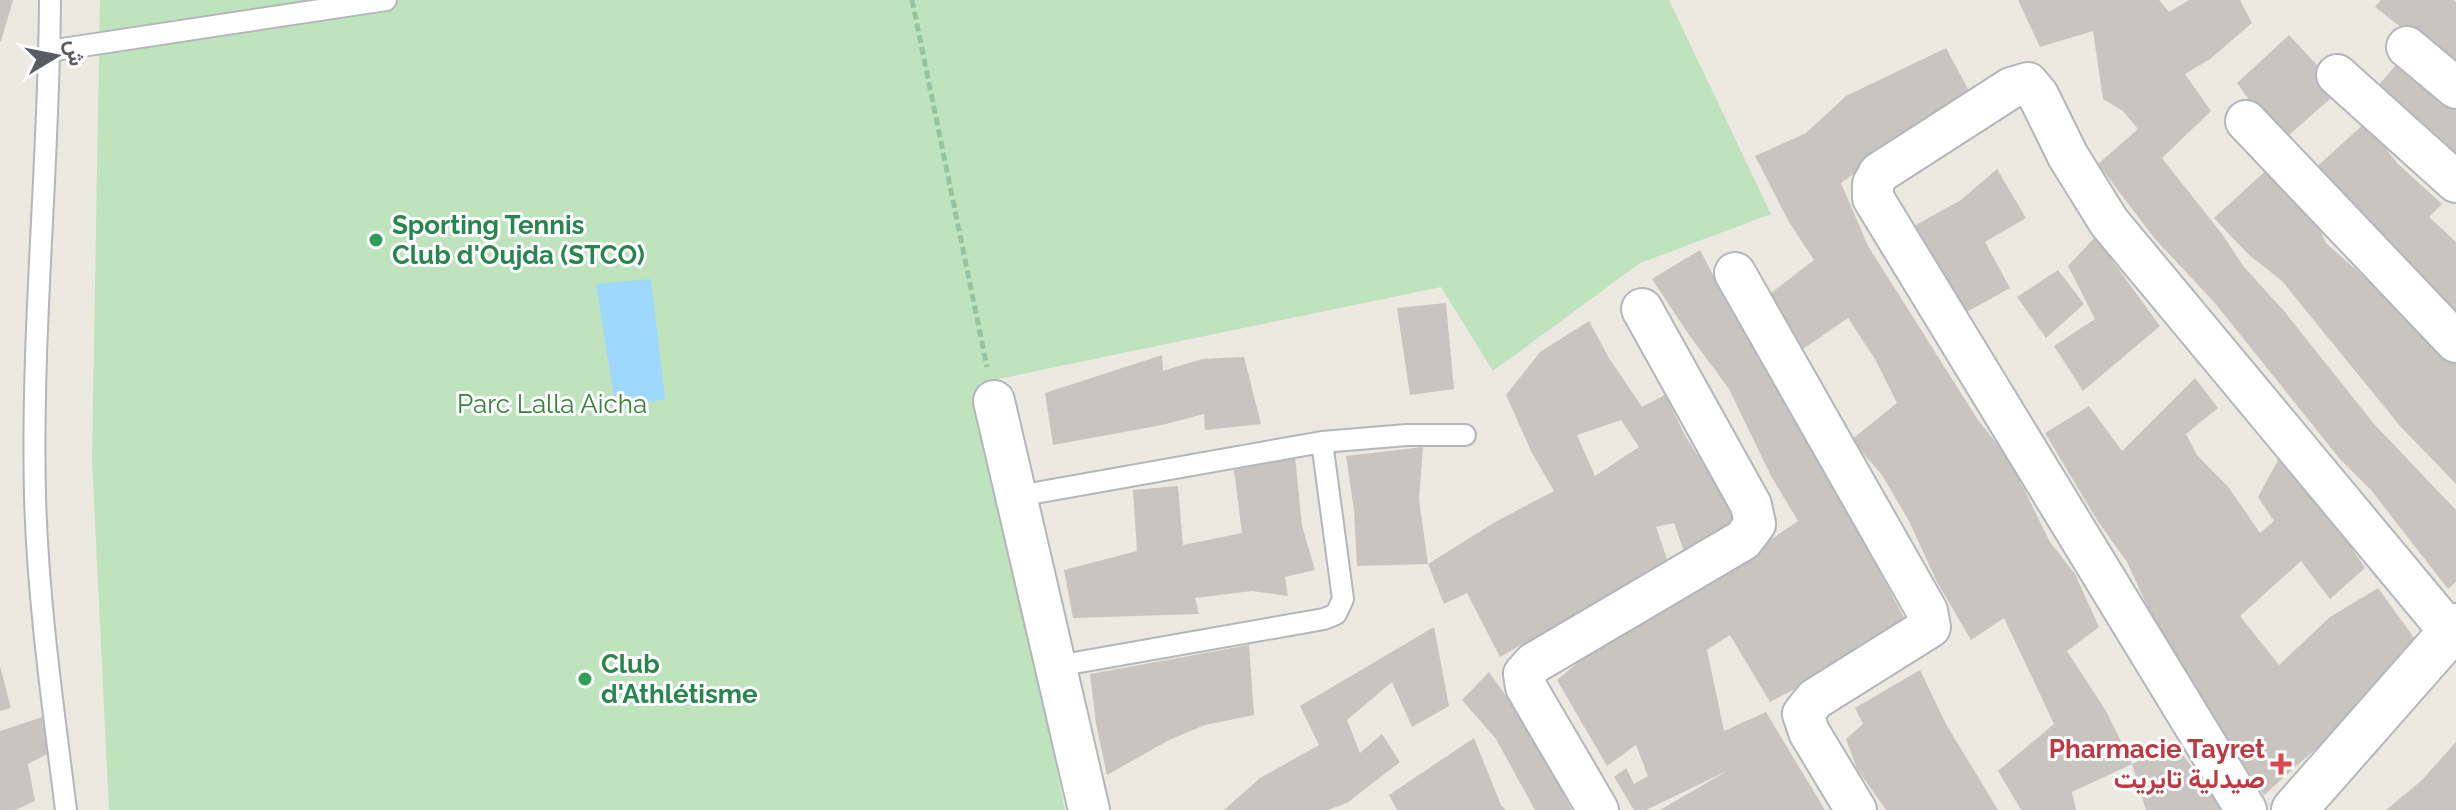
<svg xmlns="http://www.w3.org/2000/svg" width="2456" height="810" font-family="Raleway,Vazirmatn,sans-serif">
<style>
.green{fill:#bee3bd}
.water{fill:#9fd8fd}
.building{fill:#c8c5c0;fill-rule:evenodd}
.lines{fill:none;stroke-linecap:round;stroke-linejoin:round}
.lane-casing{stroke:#b3b7bb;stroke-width:24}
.street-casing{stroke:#b3b7bb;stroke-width:44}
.secondary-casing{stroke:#b4b8bd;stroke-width:48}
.path{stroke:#96c4a2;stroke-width:5;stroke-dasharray:8 4;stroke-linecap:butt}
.lane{stroke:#fff;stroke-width:20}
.street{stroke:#fff;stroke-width:40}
.secondary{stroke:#fff;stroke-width:44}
.leisure-dot{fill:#2e9e5b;stroke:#fff;stroke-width:3}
.health-dot{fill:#e0444e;stroke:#fff;stroke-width:3}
.labels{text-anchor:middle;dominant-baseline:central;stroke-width:6;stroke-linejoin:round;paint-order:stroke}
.leisure-label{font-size:26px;font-weight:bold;fill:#27864d;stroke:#fff;text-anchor:start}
.park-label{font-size:26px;fill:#368337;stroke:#fff}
.health-label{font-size:26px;font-weight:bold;fill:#be3a42;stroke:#fff;text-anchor:end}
</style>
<rect width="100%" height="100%" fill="#ece9e0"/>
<path class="green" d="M 100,0 L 1669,0 L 1771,214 L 1640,263 L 1493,371 L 1441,287 L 979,383 L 1065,810 L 109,810 L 92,459 Z"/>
<path class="water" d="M 651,279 L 665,399 L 616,410 L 596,284 Z"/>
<path class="building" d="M 0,0 L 13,0 L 1,41 L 0,41 Z
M 2018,0 L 2159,0 L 2169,12 L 2189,0 L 2240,0 L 2252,23 L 2210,59 L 2185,74 L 2211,111 L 2162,158 L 2222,234 L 2244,267 L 2284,311 L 2374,424 L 2456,510 L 2456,582 L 2448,589 L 2371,490 L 2339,458 L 2214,302 L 2155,239 L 2098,164 L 2138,129 L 2123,111 L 2103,99 L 2093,31 L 2040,47 Z
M 2381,0 L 2453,0 L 2456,2 L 2456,70 L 2375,7 Z
M 2289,35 L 2340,90 L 2280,143 L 2237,83 Z
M 1946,48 L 1974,100 L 1879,156 L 1841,183 L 1868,246 L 1978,420 L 2009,459 L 2050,542 L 2075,574 L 2099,627 L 2067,651 L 2106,711 L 2132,764 L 2072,792 L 2076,810 L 2021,810 L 1998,771 L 2054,724 L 2004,618 L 1971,640 L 1937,582 L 1909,521 L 1882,475 L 1851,440 L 1897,403 L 1875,359 L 1848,318 L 1803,349 L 1771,293 L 1814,260 L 1789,222 L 1755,156 L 1806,133 L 1846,96 Z
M 2402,58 L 2456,99 L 2456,166 L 2371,94 Z
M 2366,122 L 2397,163 L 2442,204 L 2429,217 L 2456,242 L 2456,329 L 2311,172 Z
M 2273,164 L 2306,200 L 2326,243 L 2456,359 L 2456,484 L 2400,426 L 2282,281 L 2248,254 L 2214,218 Z
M 1997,169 L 2026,218 L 1985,242 L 2010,288 L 1965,313 L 1912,227 L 1961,200 Z
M 2095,237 L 2160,326 L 2083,391 L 2054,346 L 2095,319 L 2068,266 Z
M 1700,250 L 1732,311 L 1870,553 L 1910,629 L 1770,702 L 1730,635 L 1707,650 L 1724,731 L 1766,712 L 1825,810 L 1660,810 L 1727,771 L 1646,810 L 1634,810 L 1614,777 L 1626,768 L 1634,784 L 1648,776 L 1636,745 L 1607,766 L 1557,680 L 1592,651 L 1740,561 L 1798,521 L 1771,476 L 1729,389 L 1689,335 L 1652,279 Z
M 2058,270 L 2084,304 L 2046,338 L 2017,297 Z
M 1446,303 L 1454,389 L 1410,395 L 1397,308 Z
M 1589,321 L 1609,358 L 1642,407 L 1665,395 L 1686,437 L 1714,480 L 1738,528 L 1687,560 L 1674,523 L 1656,527 L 1670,568 L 1546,631 L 1500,657 L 1467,593 L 1444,604 L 1428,564 L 1357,566 L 1354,510 L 1346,456 L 1423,447 L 1419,499 L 1428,564 L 1495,522 L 1554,491 L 1532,453 L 1506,395 L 1540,352 ZM 1621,420 L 1639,447 L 1595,476 L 1577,435 Z
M 1162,355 L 1163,371 L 1202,359 L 1244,357 L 1261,424 L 1205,430 L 1204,414 L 1162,425 L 1053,445 L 1045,393 Z
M 2195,378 L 2218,408 L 2186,434 L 2197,455 L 2229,488 L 2260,533 L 2274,521 L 2258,497 L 2279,458 L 2339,529 L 2365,568 L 2330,599 L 2301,561 L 2240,616 L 2279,665 L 2330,617 L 2378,588 L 2415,639 L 2337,730 L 2264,795 L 2181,670 L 2150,612 L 2127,562 L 2097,520 L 2045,433 L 2089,406 L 2122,451 Z
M 1295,457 L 1302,526 L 1315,570 L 1285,577 L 1288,596 L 1252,591 L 1195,598 L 1199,614 L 1073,618 L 1064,570 L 1137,551 L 1133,490 L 1178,486 L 1183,545 L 1242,533 L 1234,470 Z
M 1434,627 L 1449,706 L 1412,727 L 1392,682 L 1347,720 L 1360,753 L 1382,734 L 1400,762 L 1347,803 L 1328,810 L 1224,810 L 1260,778 L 1319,745 L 1300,706 Z
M 1249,645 L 1254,715 L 1205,725 L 1169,740 L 1107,775 L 1096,724 L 1090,674 Z
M 0,666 L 11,708 L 0,711 Z
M 1920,670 L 1946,724 L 1998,810 L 1886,810 L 1857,769 L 1846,739 L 1863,724 L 1855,708 Z
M 1489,672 L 1524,721 L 1572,810 L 1535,810 L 1496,739 L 1462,700 Z
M 48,715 L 51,752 L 28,764 L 35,801 L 15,810 L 0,810 L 0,731 Z
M 1474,738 L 1501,805 L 1506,810 L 1397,810 L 1389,795 Z
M 2456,742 L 2456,810 L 2386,810 L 2421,781 Z
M 2174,744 L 2226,810 L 2146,810 L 2132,764 Z"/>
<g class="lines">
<defs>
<path id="lane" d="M 50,0 C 49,166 31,331 35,497 C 38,602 53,706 66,810
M 49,51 L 386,0
M 1322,442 L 1407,435 L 1465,435
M 1018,496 L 1322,442 L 1343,599 L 1336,614 L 1324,619 L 1057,666"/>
<path id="street" d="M 2407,47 L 2456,88
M 2337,75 L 2456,182
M 2246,121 L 2456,342
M 1735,273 L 1927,611 L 1930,627 L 1815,699 L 1803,714 L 1809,732 L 1856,810
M 994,401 L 1089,810
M 1598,810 L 1526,687 L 1524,674 L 1534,663 L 1743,540 L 1755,524 L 1751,505 L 1642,309
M 2246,810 L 1873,198 L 1873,184 L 1879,173 L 2011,88 L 2028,83 L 2038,95 L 2068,156 L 2109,222 L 2450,632"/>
<path id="secondary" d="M 2294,810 L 2456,626"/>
</defs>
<use href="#lane" class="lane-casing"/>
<use href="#street" class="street-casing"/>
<use href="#secondary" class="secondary-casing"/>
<path class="path" d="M 912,0 L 987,367"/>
<use href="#lane" class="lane"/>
<use href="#street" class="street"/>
<use href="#secondary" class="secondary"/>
</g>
<g class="leisure-dot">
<circle cx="376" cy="240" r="8"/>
<circle cx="585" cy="679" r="8"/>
</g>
<path class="health-dot" d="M2277 752h8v8h8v8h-8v8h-8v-8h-8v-8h8z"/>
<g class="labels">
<g class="leisure-label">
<text x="392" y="225">Sporting Tennis<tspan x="392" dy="30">Club d'Oujda (STCO)</tspan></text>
<text x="601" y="664">Club<tspan x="601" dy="30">d'Athlétisme</tspan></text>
</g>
<g class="park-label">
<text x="552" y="404">Parc Lalla Aicha</text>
</g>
<g class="health-label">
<text x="2265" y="749">Pharmacie Tayret<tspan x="2265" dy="30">صيدلية تايريت</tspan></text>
</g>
</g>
<g transform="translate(56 56) rotate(80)" stroke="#ffffff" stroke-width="6" paint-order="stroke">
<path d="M0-6L14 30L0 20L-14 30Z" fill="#595d61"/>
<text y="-12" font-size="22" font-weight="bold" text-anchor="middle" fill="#595d61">ش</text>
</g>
</svg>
